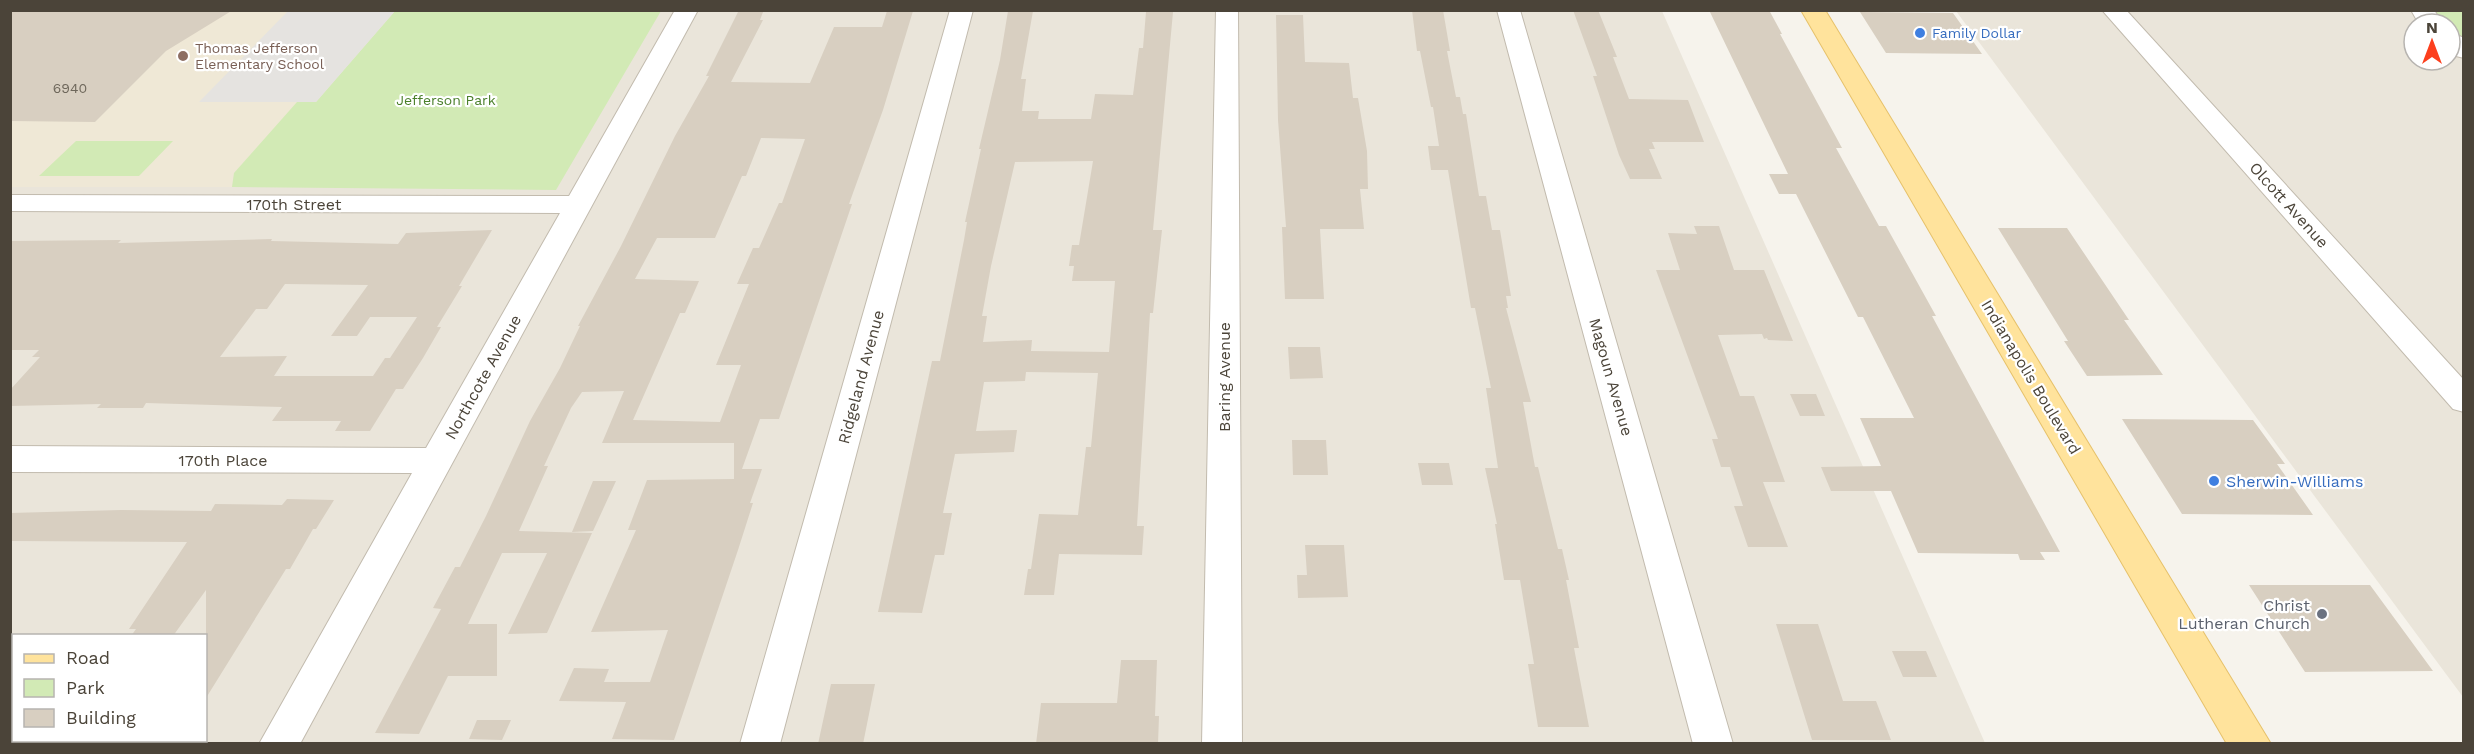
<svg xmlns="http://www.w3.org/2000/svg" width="2474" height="754" font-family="'Work Sans',sans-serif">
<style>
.residential{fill:#eae5da;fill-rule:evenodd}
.education{fill:#efe8d6}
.green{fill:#d2eab5}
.parking{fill:#e5e3e0}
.building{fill:#d8cfc1;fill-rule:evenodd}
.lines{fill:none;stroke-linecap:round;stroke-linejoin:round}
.minor-casing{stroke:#c2bbae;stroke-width:2}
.primary-casing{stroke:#e6c16a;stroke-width:2}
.minor{fill:#fff;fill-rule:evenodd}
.primary{fill:#ffe39c;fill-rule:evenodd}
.shop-dot{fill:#3f7fe0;stroke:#fff;stroke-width:2}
.education-dot{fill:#8d6e63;stroke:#fff;stroke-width:2}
.worship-dot{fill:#6b7280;stroke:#fff;stroke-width:2}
.labels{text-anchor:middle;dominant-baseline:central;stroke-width:4.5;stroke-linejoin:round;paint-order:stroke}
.far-shop-label{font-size:14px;fill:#366cbe;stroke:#fff;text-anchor:start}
.far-education-label{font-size:14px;fill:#785e54;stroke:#fff;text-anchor:start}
.number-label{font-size:14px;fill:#6e675b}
.far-park-label{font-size:14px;fill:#4a7f2a;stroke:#fff}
.street-label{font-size:16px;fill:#4b4439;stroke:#fff}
.shop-label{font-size:16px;fill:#366cbe;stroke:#fff;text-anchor:start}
.worship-label{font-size:16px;fill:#5b616d;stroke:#fff;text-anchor:end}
</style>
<rect width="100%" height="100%" fill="#f6f3ec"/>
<path class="residential" d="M 10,11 L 1662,11 L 1985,743 L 11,743 ZM 14,636 L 206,636 L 206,740 L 14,740 Z
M 1956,11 L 2429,11 L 2440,24 L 2414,24 L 2414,60 L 2450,60 L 2450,32 L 2463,43 L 2463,697 Z"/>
<path class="education" d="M 11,11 L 395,11 L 234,173 L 232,187 L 11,187 Z"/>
<path class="green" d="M 395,11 L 661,11 L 556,190 L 232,187 L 234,173 L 297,102 L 316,102 Z
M 2429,11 L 2463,11 L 2463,43 L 2450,32 L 2450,24 L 2440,24 Z
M 76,141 L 173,141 L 139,176 L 39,176 Z"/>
<path class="parking" d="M 288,11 L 395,11 L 316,102 L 199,102 Z"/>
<path class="building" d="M 10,10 L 233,10 L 166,51 L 95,122 L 10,121 Z
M 1412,10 L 1443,10 L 1450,51 L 1447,51 L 1456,97 L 1460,97 L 1463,114 L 1466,114 L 1479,196 L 1486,196 L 1492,230 L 1500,230 L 1511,296 L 1506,296 L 1508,308 L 1506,308 L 1531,402 L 1523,402 L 1535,467 L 1538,467 L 1558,549 L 1562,549 L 1569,580 L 1566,580 L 1579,648 L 1574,648 L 1589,727 L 1538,727 L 1528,664 L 1534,664 L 1520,580 L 1504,580 L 1495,524 L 1497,524 L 1485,468 L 1498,468 L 1486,388 L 1491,388 L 1475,308 L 1471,308 L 1448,170 L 1431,170 L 1428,146 L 1439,146 L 1433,107 L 1431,107 L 1420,51 L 1417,51 Z
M 1573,10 L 1598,10 L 1617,57 L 1613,57 L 1629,99 L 1688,100 L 1704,142 L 1652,142 L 1655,149 L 1649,149 L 1662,179 L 1630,179 L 1619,155 L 1593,76 L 1597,76 Z
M 1709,10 L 1769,10 L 1782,34 L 1780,34 L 1842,148 L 1836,148 L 1879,226 L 1886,226 L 1936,316 L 1932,316 L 2060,552 L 2040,552 L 2045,560 L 2020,560 L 2018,554 L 1918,553 L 1891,491 L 1831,491 L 1821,467 L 1881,466 L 1860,418 L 1914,418 L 1863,317 L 1858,317 L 1796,194 L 1779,194 L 1769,174 L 1788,174 Z
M 887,11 L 913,11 L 883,110 L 849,204 L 852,204 L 779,419 L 760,419 L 742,469 L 762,469 L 750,503 L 753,503 L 738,550 L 674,740 L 612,739 L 626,702 L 559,701 L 574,668 L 609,669 L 604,682 L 650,682 L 668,630 L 591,632 L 636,530 L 628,530 L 647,480 L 734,479 L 734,443 L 602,443 L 624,391 L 582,392 L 571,408 L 544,466 L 548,466 L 519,531 L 592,533 L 547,633 L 508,634 L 547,553 L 502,553 L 468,624 L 497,624 L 497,676 L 448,676 L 419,734 L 375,733 L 441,609 L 433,608 L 455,567 L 460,567 L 486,516 L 530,421 L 560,368 L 580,326 L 578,326 L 621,246 L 675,136 L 709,76 L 706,76 L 738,12 L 763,12 L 760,20 L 763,20 L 731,82 L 810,83 L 834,27 L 882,27 ZM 761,138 L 805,139 L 782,203 L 779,203 L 759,248 L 753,248 L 737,284 L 749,284 L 716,365 L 741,365 L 720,422 L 633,420 L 680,313 L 685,313 L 699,281 L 635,279 L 657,238 L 715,238 L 742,176 L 746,176 Z
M 1008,11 L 1033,11 L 1021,79 L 1026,79 L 1022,111 L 1039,111 L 1038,119 L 1091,119 L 1095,94 L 1133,95 L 1139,48 L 1143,48 L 1146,12 L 1173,12 L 1153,230 L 1162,230 L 1153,313 L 1150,313 L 1137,526 L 1144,526 L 1142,555 L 1059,554 L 1054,595 L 1024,595 L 1028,569 L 1031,569 L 1039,514 L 1078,515 L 1086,447 L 1091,447 L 1098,373 L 1026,372 L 1025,381 L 984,382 L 976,431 L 1017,430 L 1014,452 L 955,454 L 943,513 L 952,513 L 944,555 L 935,555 L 922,613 L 878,612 L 932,361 L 940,361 L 964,240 L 967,222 L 965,222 L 981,149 L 979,149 L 1000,60 ZM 1093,161 L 1079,245 L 1072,245 L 1069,266 L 1074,266 L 1072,281 L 1115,281 L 1109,352 L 1031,351 L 1032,340 L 983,342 L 987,316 L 982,316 L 991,266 L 1015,162 Z
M 1860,12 L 1953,13 L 1982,54 L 1886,53 Z
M 1276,15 L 1303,15 L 1305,62 L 1349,63 L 1353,98 L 1358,98 L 1367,151 L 1368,189 L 1360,189 L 1364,229 L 1320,229 L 1324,299 L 1285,299 L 1282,227 L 1286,227 L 1278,120 Z
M 1694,226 L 1719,226 L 1734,270 L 1764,270 L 1793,341 L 1768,340 L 1767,338 L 1764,339 L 1762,334 L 1718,335 L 1740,396 L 1754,396 L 1785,482 L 1763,482 L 1788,547 L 1748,547 L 1734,506 L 1743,506 L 1730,467 L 1721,467 L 1712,439 L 1718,439 L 1656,270 L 1680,270 L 1668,233 L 1697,234 Z
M 1998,228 L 2067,228 L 2129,320 L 2124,320 L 2163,375 L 2087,376 L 2064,341 L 2068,341 Z
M 492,230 L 459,286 L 462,286 L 437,327 L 441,327 L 423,358 L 403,389 L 396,389 L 370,431 L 335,431 L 341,421 L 272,421 L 282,407 L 146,403 L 143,408 L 97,408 L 101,404 L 10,406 L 10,390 L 40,357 L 32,357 L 39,350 L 10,350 L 10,241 L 121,240 L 118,243 L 272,239 L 271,241 L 398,244 L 406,233 ZM 285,284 L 368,285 L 331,336 L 357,336 L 370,317 L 417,317 L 390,358 L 385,358 L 373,376 L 274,376 L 287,356 L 220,357 L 256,309 L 267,309 Z
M 1288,347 L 1320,347 L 1323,378 L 1290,379 Z
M 1790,394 L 1816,394 L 1825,416 L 1800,416 Z
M 2122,419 L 2253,420 L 2285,464 L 2277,464 L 2313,515 L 2182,514 Z
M 1292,440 L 1326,440 L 1328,475 L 1293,475 Z
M 1418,463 L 1449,463 L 1453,485 L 1422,485 Z
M 593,481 L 616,481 L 593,531 L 572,532 Z
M 287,499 L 334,500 L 316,529 L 313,529 L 290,569 L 286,569 L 206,698 L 206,590 L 173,636 L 131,636 L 136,629 L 129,629 L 187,542 L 10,541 L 10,513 L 121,510 L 211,511 L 215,504 L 282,505 Z
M 1305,545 L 1344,545 L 1348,597 L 1298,598 L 1297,575 L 1307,575 Z
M 2249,585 L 2370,585 L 2433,671 L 2305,672 Z
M 1776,624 L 1818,624 L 1843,701 L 1876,701 L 1891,740 L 1812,740 Z
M 1892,651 L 1926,651 L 1937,677 L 1903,677 Z
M 1121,660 L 1157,660 L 1155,716 L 1159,716 L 1158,744 L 1036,744 L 1041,703 L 1117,703 Z
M 831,684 L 875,684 L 863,744 L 818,744 Z
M 477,720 L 511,720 L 502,740 L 469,739 Z"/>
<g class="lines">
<defs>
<path id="minor" d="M 675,10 L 698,10 L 300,744 L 259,744 L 412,473 L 10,472 L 10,446 L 426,448 L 560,213 L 10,211 L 10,195 L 569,196 Z
M 950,10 L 973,10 L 780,744 L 740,744 Z
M 1216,10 L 1238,10 L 1242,744 L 1202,744 Z
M 1497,10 L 1520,10 L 1733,744 L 1693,744 Z
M 2102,10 L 2126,10 L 2464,380 L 2464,412 L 2453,409 Z
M 2411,10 L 2434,10 L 2443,24 L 2419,24 Z
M 2450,32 L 2464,38 L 2464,58 L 2456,56 L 2450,51 Z"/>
<path id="primary" d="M 1801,10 L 1825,10 L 2271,744 L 2227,744 Z"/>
</defs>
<use href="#minor" class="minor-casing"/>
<use href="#primary" class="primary-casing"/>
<use href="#minor" class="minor"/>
<use href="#primary" class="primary"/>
</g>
<g class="shop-dot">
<circle cx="1920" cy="33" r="6"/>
<circle cx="2214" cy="481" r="6"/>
</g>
<circle class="education-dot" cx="183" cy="56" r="6"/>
<circle class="worship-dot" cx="2322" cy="614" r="6"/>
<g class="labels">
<g class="far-shop-label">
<text x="1932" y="33">Family Dollar</text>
</g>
<g class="far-education-label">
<text x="195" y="48">Thomas Jefferson<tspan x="195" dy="16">Elementary School</tspan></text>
</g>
<g class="number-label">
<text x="70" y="88">6940</text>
</g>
<g class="far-park-label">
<text x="446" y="100">Jefferson Park</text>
</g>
<g class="street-label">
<text x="294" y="204">170th Street</text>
<text transform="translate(2289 205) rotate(48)">Olcott Avenue</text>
<text transform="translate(483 377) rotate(-61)">Northcote Avenue</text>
<text transform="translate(861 377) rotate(-75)">Ridgeland Avenue</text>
<text transform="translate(1224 377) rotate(-90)">Baring Avenue</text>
<text transform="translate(1611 377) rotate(74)">Magoun Avenue</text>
<text transform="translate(2031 377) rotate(59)">Indianapolis Boulevard</text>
<text x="223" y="460">170th Place</text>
</g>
<g class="shop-label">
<text x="2226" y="481">Sherwin-Williams</text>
</g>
<g class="worship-label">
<text x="2310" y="605">Christ<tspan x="2310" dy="18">Lutheran Church</tspan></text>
</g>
</g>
<rect width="2474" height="754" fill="none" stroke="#4b4439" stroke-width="24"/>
<rect x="12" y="634" width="195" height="108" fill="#ffffff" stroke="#b7b4b0" stroke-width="1.5"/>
<rect x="24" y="654" width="30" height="9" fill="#ffe39c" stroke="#b7b4b0" stroke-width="1.5"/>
<text x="66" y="664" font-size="18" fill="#4b4439">Road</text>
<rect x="24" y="679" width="30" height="18" fill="#d2eab5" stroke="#b7b4b0" stroke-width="1.5"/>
<text x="66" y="694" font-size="18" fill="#4b4439">Park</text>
<rect x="24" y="709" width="30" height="18" fill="#d8cfc1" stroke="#b7b4b0" stroke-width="1.5"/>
<text x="66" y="724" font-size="18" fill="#4b4439">Building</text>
<g transform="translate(2432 42)"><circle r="28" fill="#ffffff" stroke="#b7b4b0" stroke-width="1.5"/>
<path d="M0-4.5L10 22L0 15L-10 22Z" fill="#fc3f1d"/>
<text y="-9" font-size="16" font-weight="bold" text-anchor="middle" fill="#4b4439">N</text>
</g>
</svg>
